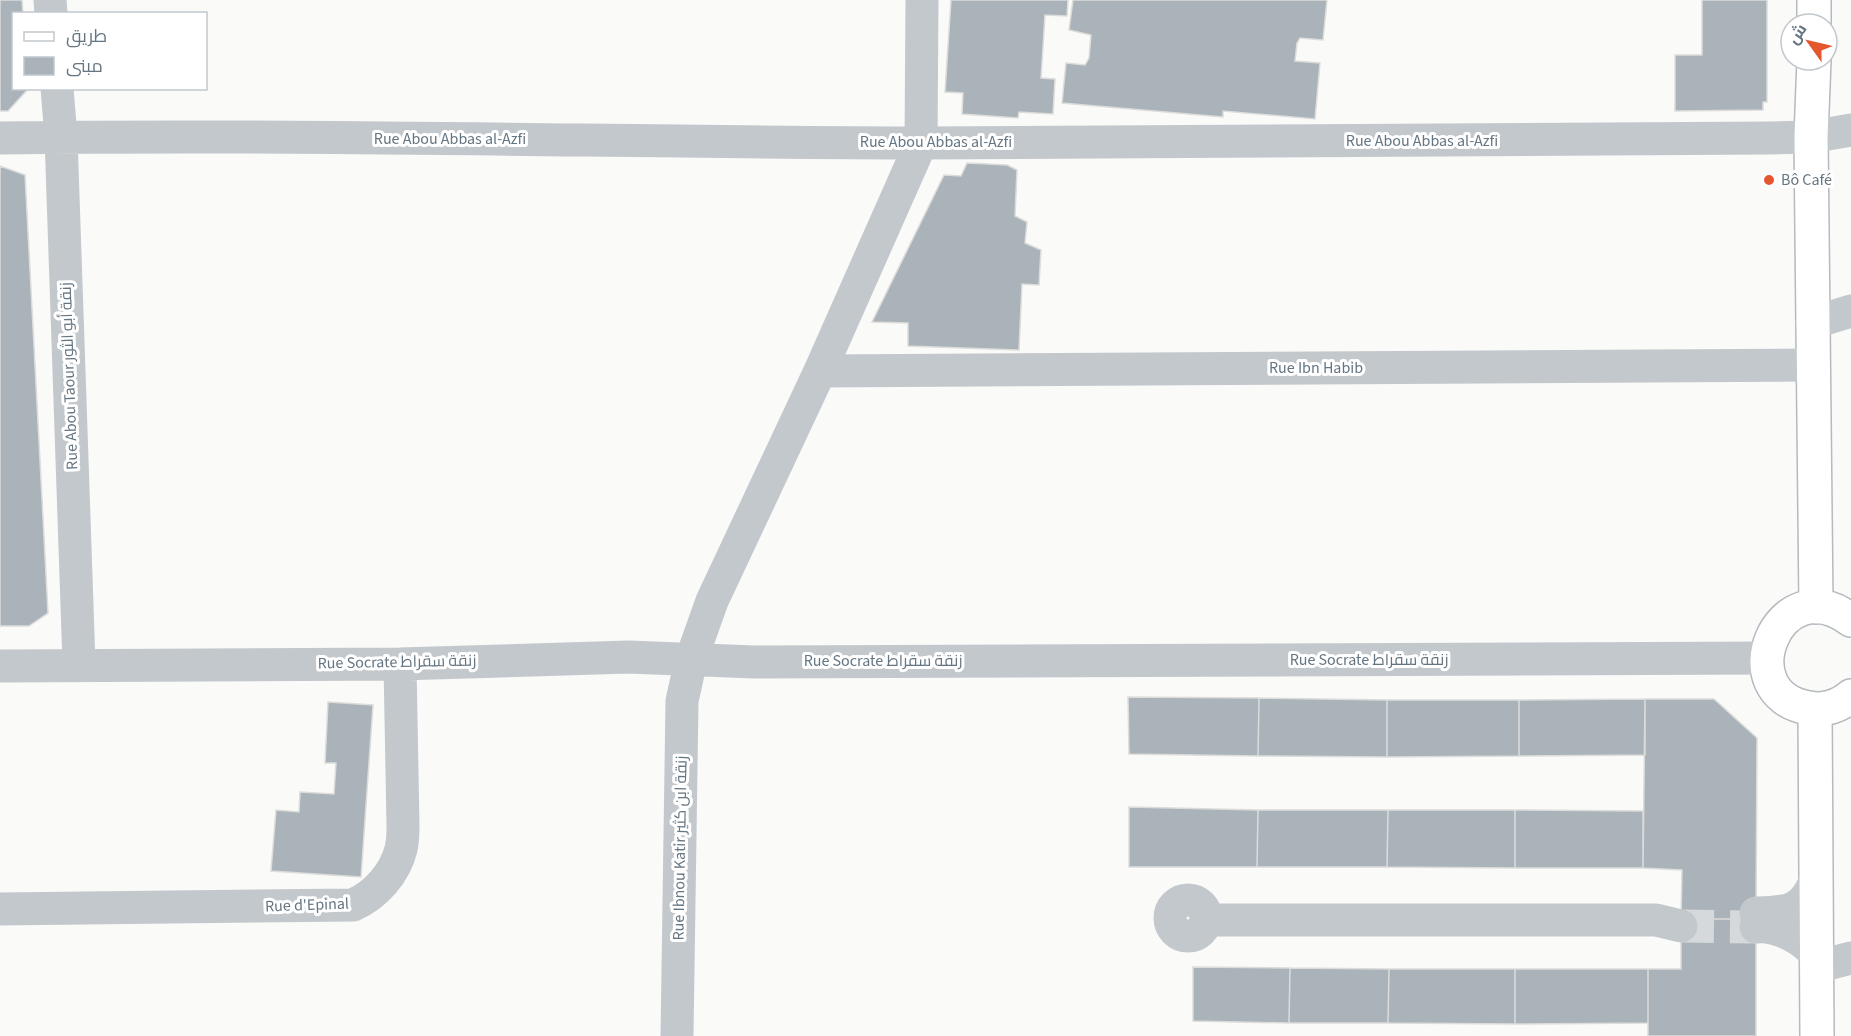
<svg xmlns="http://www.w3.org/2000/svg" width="1851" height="1036" font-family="'Source Sans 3',Cairo,sans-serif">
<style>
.building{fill:#aab3b9;stroke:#dcdcda;stroke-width:1.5}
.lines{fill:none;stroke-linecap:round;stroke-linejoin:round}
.minor-tunnel{stroke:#d5d9db;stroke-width:33;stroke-dasharray:33 16;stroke-linecap:butt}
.major-casing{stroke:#b5babe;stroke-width:36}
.minor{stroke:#c3c8cc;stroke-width:33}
.major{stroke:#fff;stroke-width:33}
.poi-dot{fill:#e4572e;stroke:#fff;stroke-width:2}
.labels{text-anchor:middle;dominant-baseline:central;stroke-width:6;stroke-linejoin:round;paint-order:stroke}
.street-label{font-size:16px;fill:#657683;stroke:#fff}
.poi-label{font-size:16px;fill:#657683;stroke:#fff;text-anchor:start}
</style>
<rect width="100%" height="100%" fill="#fafaf8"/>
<path class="building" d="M 0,0 L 22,0 L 23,14 L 14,14 L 14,88 L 29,88 L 8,111 L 0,111 Z
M 951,0 L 1068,0 L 1067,16 L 1045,15 L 1041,78 L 1055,79 L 1053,114 L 1019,112 L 1018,118 L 962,114 L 963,93 L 945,92 Z
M 1073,0 L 1327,0 L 1323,40 L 1300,38 L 1297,43 L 1295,61 L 1320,63 L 1315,119 L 1223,111 L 1223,117 L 1062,103 L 1066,63 L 1085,65 L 1089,58 L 1091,35 L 1069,30 Z
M 1702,0 L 1767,0 L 1767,102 L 1763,102 L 1763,110 L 1675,111 L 1675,55 L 1702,55 Z
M 967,163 L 1007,165 L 1017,170 L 1015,216 L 1027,222 L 1025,243 L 1041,250 L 1039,285 L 1022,284 L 1019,350 L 908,346 L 908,323 L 872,322 L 944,175 L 961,176 Z
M 0,166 L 25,175 L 48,613 L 29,626 L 0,626 Z
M 1128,697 L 1259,698 L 1258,756 L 1129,754 Z
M 1259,698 L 1387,700 L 1387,757 L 1258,756 Z
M 1645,699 L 1714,699 L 1757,738 L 1756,919 L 1681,919 L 1682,870 L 1643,868 Z
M 1645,699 L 1645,755 L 1519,756 L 1519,700 Z
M 1387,700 L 1519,700 L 1519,756 L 1387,757 Z
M 328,702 L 373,705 L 361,877 L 271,871 L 276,810 L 299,812 L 300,792 L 334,794 L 336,763 L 325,763 Z
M 1129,807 L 1258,810 L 1257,867 L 1129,867 Z
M 1258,810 L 1388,810 L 1387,867 L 1257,867 Z
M 1388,810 L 1515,810 L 1515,868 L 1387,867 Z
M 1515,810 L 1643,811 L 1643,868 L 1515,868 Z
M 1681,919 L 1756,919 L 1756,1036 L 1648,1036 L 1648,969 L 1681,969 Z
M 1193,967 L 1290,968 L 1289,1023 L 1193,1021 Z
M 1290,968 L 1389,969 L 1388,1023 L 1289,1023 Z
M 1389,969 L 1515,969 L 1515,1024 L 1388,1023 Z
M 1515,969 L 1648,969 L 1648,1023 L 1515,1024 Z"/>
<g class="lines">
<path class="minor-tunnel" d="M 1681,926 L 1756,927"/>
<defs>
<path id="major" d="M 1814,0 L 1814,24
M 1814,60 L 1811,137 L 1816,607
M 1851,620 C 1778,565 1727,695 1809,708 C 1824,711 1840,706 1851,696
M 1815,709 L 1817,1036"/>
</defs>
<use href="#major" class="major-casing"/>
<path class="minor" d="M 50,0 L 51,14
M 57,88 L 61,137 L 79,664
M 0,138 C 308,134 616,142 924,143 C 1205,143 1486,141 1767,138 L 1811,137 L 1851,130
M 1812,323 L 1851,311
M 820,371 L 1813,365
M 0,666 L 400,664 L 629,657 L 754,662 L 1766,658
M1170 918a18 18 0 1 1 36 0a18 18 0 1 1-36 0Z
M 0,909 L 353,905 C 376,895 395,873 401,849 C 403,841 403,832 403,825 L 400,664
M 1756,913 C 1788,912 1803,912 1816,879
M 1206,920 L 1656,920 L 1681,926
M 1756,927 C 1777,925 1805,939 1817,957
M 1816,967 L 1851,958
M 677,1036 L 682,701 L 691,660 L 712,601 L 820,371 L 921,143 L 922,0"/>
<use href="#major" class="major"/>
</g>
<circle class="poi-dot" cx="1769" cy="180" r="6"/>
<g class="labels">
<g class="street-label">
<text x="450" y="139">Rue Abou Abbas al-Azfi</text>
<text x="1422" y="141">Rue Abou Abbas al-Azfi</text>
<text x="936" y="142">Rue Abou Abbas al-Azfi</text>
<text x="1316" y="368">Rue Ibn Habib</text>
<text transform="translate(69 376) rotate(-92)">Rue Abou Taour زنقة أبو الثور</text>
<text x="1369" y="660">Rue Socrate زنقة سقراط</text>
<text x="883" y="661">Rue Socrate زنقة سقراط</text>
<text transform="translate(397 662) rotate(-1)">Rue Socrate زنقة سقراط</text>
<text transform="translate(680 848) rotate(-89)">Rue Ibnou Katir زنقة ابن كثير</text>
<text transform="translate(307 905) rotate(-2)">Rue d'Epinal</text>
</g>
<g class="poi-label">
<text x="1781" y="180">Bô Café</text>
</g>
</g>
<rect x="12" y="12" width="195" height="78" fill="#ffffff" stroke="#c1c8cd" stroke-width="1.5"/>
<rect x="24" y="32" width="30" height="9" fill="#ffffff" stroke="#c1c8cd" stroke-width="1.5"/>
<text x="66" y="42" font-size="18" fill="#657683">طريق</text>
<rect x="24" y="57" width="30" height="18" fill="#aab3b9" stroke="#c1c8cd" stroke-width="1.5"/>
<text x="66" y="72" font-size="18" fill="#657683">مبنى</text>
<g transform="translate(1809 42) rotate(304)"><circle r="28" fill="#ffffff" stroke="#c1c8cd" stroke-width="1.5"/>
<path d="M0-4.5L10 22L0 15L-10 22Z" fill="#e4572e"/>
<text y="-9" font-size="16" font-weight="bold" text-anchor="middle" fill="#657683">ش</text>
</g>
</svg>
